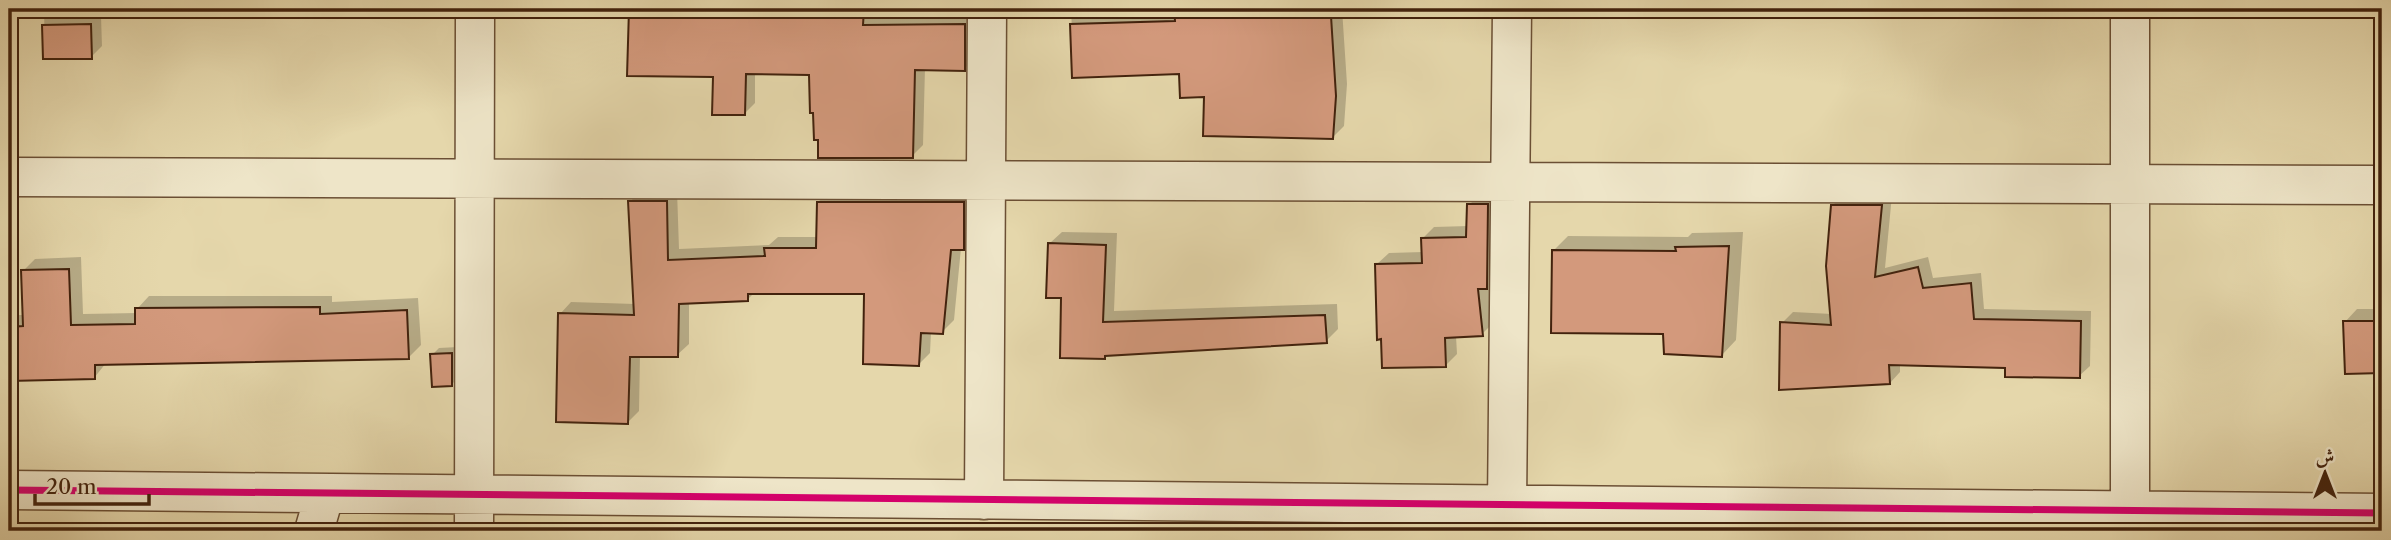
<svg xmlns="http://www.w3.org/2000/svg" width="2391" height="540" font-family="'Libre Caslon Text',Amiri,serif">
<style>
.shadow{fill:#0003}
.building{fill:#d3997c;stroke:#42220d;stroke-width:2}
.lines{fill:none;stroke-linecap:round;stroke-linejoin:round}
.street-casing{stroke:#6b4f34;stroke-width:41}
.street{stroke:#eee5c8;stroke-width:38}
.cycleway-casing{stroke:#eee5c8;stroke-width:11}
.cycleway{stroke:#d6006c;stroke-width:7}
</style>
<rect width="100%" height="100%" fill="#e5d7ab"/>
<filter id="stains"><feTurbulence type="fractalNoise" baseFrequency=".00286" numOctaves="4"/><feColorMatrix values="0 0 0 0 .2 0 0 0 0 .09 0 0 0 0 .02 0 0 0 .5 -.17"/></filter>
<radialGradient id="worn" r=".72"><stop offset=".6" stop-color="#630" stop-opacity="0"/><stop offset="1" stop-color="#630" stop-opacity=".3"/></radialGradient>
<path class="shadow" d="M 44,9 L 168,9 L 101,16 L 102,46 L 91,57 L 45,57 Z
M 630,9 L 951,9 L 951,13 L 975,14 L 975,58 L 964,69 L 925,68 L 923,145 L 912,156 L 820,138 L 810,73 L 755,72 L 755,103 L 744,114 L 714,76 L 629,74 Z
M 1071,9 L 1346,9 L 1342,9 L 1347,84 L 1344,126 L 1333,137 L 1206,95 L 1181,72 L 1074,76 Z
M 1847,9 L 1891,9 L 1884,16 L 1846,14 Z
M 2247,9 L 2296,9 L 2296,13 L 2289,19 L 2247,18 Z
M 641,190 L 677,190 L 679,249 L 769,245 L 778,237 L 818,237 L 818,202 L 830,191 L 975,191 L 974,237 L 961,248 L 954,320 L 942,332 L 931,332 L 930,353 L 919,364 L 866,292 L 755,292 L 748,299 L 689,302 L 689,344 L 677,355 L 640,355 L 639,411 L 627,423 L 560,314 L 571,302 L 635,304 L 630,202 Z
M 1481,193 L 1499,193 L 1498,276 L 1490,284 L 1494,322 L 1482,334 L 1456,336 L 1457,354 L 1445,366 L 1377,264 L 1389,253 L 1423,252 L 1423,238 L 1434,227 L 1468,226 L 1469,205 Z
M 1843,195 L 1892,195 L 1885,268 L 1928,257 L 1933,278 L 1981,273 L 1984,309 L 2091,311 L 2090,366 L 2079,376 L 2007,366 L 1900,363 L 1900,372 L 1890,383 L 1782,323 L 1793,312 L 1832,314 L 1832,206 Z
M 1062,232 L 1117,233 L 1114,311 L 1337,304 L 1338,329 L 1326,341 L 1108,354 L 1104,357 L 1063,297 L 1050,243 Z
M 1743,232 L 1736,340 L 1722,355 L 1664,332 L 1554,250 L 1568,236 L 1688,237 L 1692,233 Z
M 81,257 L 83,314 L 137,313 L 137,309 L 149,296 L 332,296 L 332,302 L 418,298 L 421,345 L 409,357 L 106,363 L 94,378 L 9,379 L 9,322 L 16,315 L 25,315 L 23,271 L 35,259 Z
M 2357,309 L 2382,309 L 2382,371 L 2347,372 L 2345,322 Z
M 458,347 L 458,378 L 452,384 L 432,355 L 439,348 Z
M 1504,512 L 1534,518 L 1613,531 L 1488,531 L 1489,527 Z
M 2042,526 L 2042,531 L 1952,531 L 1954,530 Z
M 851,530 L 900,530 L 900,531 L 850,531 Z"/>
<path class="building" d="M 629,9 L 864,9 L 863,25 L 965,24 L 965,71 L 915,70 L 913,158 L 818,158 L 818,140 L 814,140 L 813,113 L 810,113 L 809,75 L 746,74 L 745,115 L 712,115 L 713,77 L 627,76 Z
M 1174,9 L 1209,9 L 1209,18 L 1331,16 L 1336,96 L 1333,139 L 1203,136 L 1204,97 L 1180,98 L 1179,74 L 1072,78 L 1070,24 L 1175,21 Z
M 91,24 L 92,59 L 43,59 L 42,25 Z
M 628,201 L 667,201 L 668,260 L 765,256 L 764,248 L 816,248 L 817,202 L 964,202 L 964,250 L 951,250 L 943,334 L 921,333 L 919,366 L 863,364 L 864,294 L 748,294 L 748,301 L 679,304 L 678,357 L 630,357 L 628,424 L 556,422 L 558,313 L 634,315 Z
M 1467,204 L 1488,204 L 1487,289 L 1478,289 L 1483,336 L 1445,338 L 1446,367 L 1382,368 L 1381,339 L 1377,340 L 1375,264 L 1422,263 L 1421,238 L 1466,237 Z
M 1831,205 L 1882,205 L 1875,277 L 1918,267 L 1923,288 L 1971,283 L 1974,319 L 2081,321 L 2080,378 L 2005,377 L 2005,368 L 1889,365 L 1890,384 L 1779,390 L 1780,322 L 1831,325 L 1826,266 Z
M 1048,243 L 1106,245 L 1103,322 L 1325,315 L 1327,343 L 1105,356 L 1105,359 L 1060,358 L 1061,298 L 1046,298 Z
M 1729,246 L 1722,357 L 1664,354 L 1663,334 L 1551,333 L 1552,250 L 1676,251 L 1675,247 Z
M 69,269 L 71,325 L 135,324 L 135,308 L 320,307 L 320,314 L 407,310 L 409,359 L 95,365 L 95,379 L 9,381 L 9,327 L 23,326 L 21,270 Z
M 2343,321 L 2382,321 L 2382,373 L 2345,374 Z
M 452,353 L 452,386 L 432,387 L 430,354 Z"/>
<g class="lines">
<defs>
<path id="street" d="M 2130,9 L 2130,511
M 9,177 L 2382,185
M 9,490 L 2382,513
M 984,500 L 987,9
M 1507,505 L 1512,9
M 314,531 L 325,493
M 474,531 L 475,9"/>
</defs>
<use href="#street" class="street-casing"/>
<use href="#street" class="street"/>
<defs>
<path id="cycleway" d="M 9,490 L 2382,513"/>
</defs>
<use href="#cycleway" class="cycleway-casing"/>
<use href="#cycleway" class="cycleway"/>
</g>
<rect width="2391" height="540" fill="none" stroke="#e5d7ab" stroke-width="35"/>
<rect x="10" y="10" width="2370" height="519" fill="none" stroke="#42220d" stroke-width="3.5"/>
<rect x="18" y="18" width="2356" height="505" fill="none" stroke="#42220d" stroke-width="2"/>
<g transform="translate(2325 473)" stroke="#eee5c8" stroke-width="5" paint-order="stroke">
<path d="M0-5L12 26L0 18L-12 26Z" fill="#42220d"/>
<text y="-10" font-size="19" font-weight="bold" text-anchor="middle" fill="#42220d">ش</text>
</g>
<path d="M35 494v10h114v-10" fill="none" stroke="#42220d" stroke-width="3.5"/>
<text x="46" y="494" font-size="21" fill="#42220d" stroke="#eee5c8" stroke-width="5" paint-order="stroke">20 m</text>
<rect width="100%" height="100%" filter="url(#stains)"/>
<rect width="100%" height="100%" fill="url(#worn)"/>
</svg>
